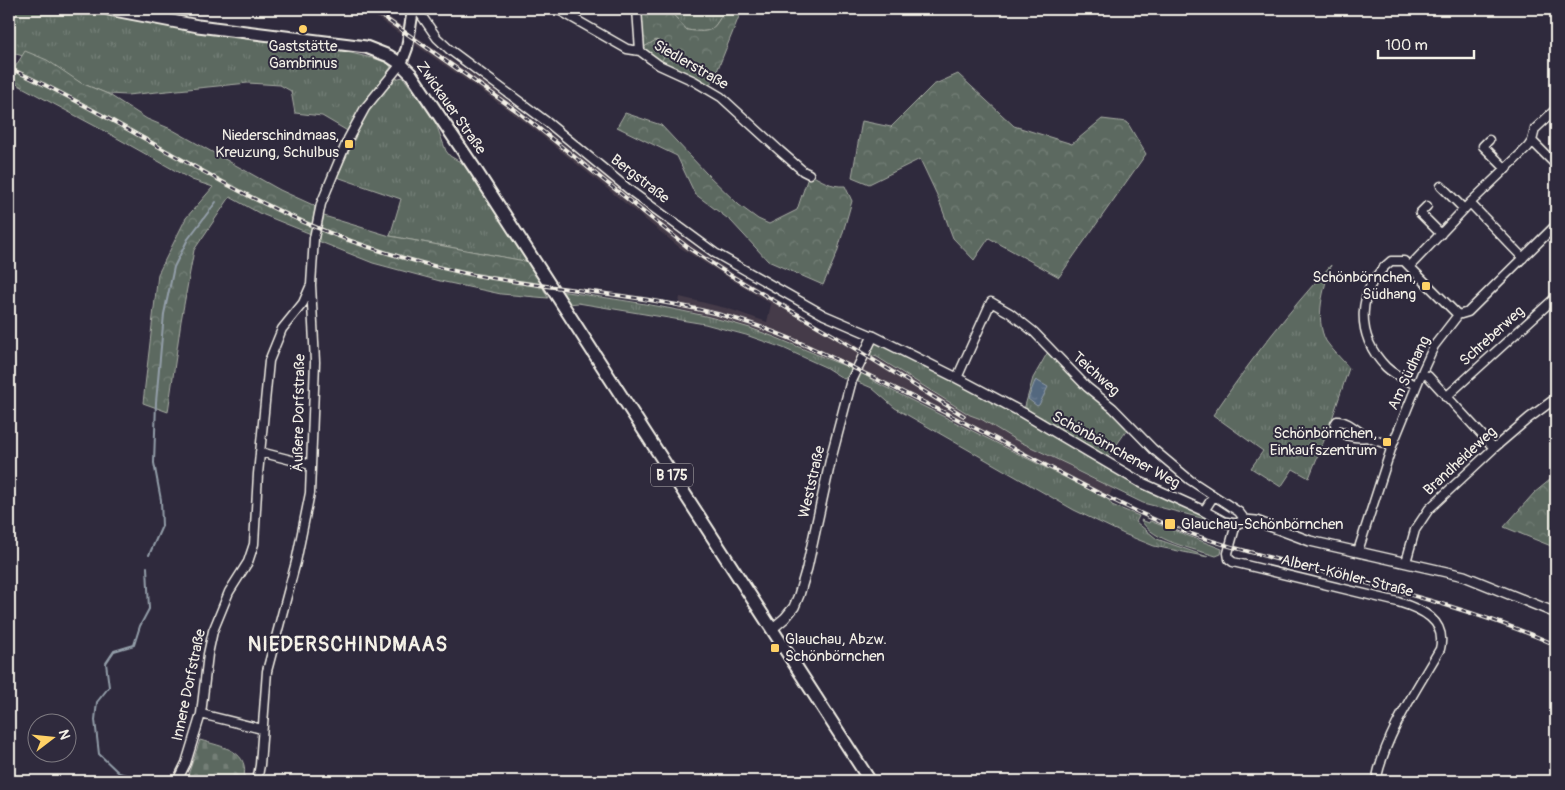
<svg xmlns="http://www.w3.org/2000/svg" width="1565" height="790" font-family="Pangolin,sans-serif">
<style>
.built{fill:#443a48}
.grass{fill:url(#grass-tufts);stroke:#a8ada4}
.forest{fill:url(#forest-crowns);stroke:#a8ada4}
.cemetery{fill:url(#cemetery-stones);stroke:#a8ada4}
.water{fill:url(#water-ripples);stroke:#939ea9}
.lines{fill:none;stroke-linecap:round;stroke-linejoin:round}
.stream{stroke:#939ea9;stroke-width:2}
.minor-casing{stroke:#f4f1e8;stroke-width:11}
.tertiary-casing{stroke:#f4f1e8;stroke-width:12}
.secondary-casing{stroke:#f4f1e8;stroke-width:14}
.primary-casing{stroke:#f4f1e8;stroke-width:15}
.minor{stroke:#2f2a3d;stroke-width:8}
.tertiary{stroke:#2f2a3d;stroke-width:9}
.secondary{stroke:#2f2a3d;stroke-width:10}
.primary{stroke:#2f2a3d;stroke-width:11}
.rail-casing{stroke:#f4f1e8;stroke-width:4}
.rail{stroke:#2f2a3d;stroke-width:2;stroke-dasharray:5.5;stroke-linecap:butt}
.poi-dot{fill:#ffd166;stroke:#2f2a3d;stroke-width:2}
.labels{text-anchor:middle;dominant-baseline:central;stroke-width:4;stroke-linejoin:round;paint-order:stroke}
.shield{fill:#2f2a3d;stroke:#b9b5b5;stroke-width:1}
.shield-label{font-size:14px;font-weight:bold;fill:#f4f1e8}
.poi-label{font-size:15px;fill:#f4f1e8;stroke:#2f2a3d;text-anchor:end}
.street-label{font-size:15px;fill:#f4f1e8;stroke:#2f2a3d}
.district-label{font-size:20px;font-weight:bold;letter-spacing:1px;fill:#f4f1e8;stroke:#2f2a3d}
</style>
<defs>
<pattern id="grass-tufts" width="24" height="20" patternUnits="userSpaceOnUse" patternTransform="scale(1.25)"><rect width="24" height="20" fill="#5c6960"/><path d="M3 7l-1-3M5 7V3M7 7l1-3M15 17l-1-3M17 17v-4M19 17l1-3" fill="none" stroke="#747f77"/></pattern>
<pattern id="forest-crowns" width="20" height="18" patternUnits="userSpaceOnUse" patternTransform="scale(1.25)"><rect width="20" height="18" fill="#5c6960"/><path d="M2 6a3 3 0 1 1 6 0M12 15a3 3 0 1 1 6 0" fill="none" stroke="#747f77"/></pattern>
<pattern id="cemetery-stones" width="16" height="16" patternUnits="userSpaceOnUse" patternTransform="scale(1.25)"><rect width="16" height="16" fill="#5c6960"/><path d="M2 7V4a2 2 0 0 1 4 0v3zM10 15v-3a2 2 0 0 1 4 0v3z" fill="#747f77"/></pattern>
<pattern id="water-ripples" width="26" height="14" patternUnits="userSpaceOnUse" patternTransform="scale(1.25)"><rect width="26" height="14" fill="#53677f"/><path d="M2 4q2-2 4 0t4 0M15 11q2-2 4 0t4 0" fill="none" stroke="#6c7d91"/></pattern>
</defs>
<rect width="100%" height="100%" fill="#2f2a3d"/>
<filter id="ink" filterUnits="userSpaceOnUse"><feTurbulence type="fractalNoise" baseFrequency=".02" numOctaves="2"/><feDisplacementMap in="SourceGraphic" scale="10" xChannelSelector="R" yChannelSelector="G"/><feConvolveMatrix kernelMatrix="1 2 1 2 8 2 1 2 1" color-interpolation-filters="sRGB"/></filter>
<g filter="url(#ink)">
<path class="built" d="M 364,9 L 377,9 L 493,89 L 697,249 L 733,273 L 837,335 L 849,338 L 862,350 L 899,370 L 970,415 L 981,419 L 1014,439 L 1030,446 L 1046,455 L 1054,458 L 1071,466 L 1077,472 L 1113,488 L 1108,499 L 853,369 L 782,339 L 720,320 L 678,309 L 680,297 L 726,308 L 767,322 L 771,304 L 679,247 L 526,123 L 490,97 Z"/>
<path class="grass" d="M 9,9 L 74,9 L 240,37 L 334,49 L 376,59 L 387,63 L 391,67 L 386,74 L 395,79 L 403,77 L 435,121 L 446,151 L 450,156 L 462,163 L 470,170 L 530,262 L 390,236 L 401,199 L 337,177 L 356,136 L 322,116 L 295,113 L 291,91 L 280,85 L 248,83 L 127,95 L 108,94 L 81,83 L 25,52 L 23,56 L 9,52 Z
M 668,9 L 726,9 C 712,30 714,34 687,30 Z
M 655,40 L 672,46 L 660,63 L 649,54 L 644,47 Z
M 1331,265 C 1324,288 1314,318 1326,341 C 1332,350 1342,359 1349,368 L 1329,428 L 1309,478 L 1293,469 L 1281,487 L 1251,468 L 1263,451 L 1213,415 C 1250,361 1287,313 1331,265 Z
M 559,291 C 623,300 688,309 750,328 C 785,340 818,356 853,369 L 849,376 L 844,379 L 825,367 L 783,348 L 746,335 L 705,324 L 578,303 L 568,304 Z
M 876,343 L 880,343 L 931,367 L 1203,513 L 1213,521 L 1143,503 L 1077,471 L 1071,466 L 1014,439 L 981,419 L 970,415 L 877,357 L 868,354 Z
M 1049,350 L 1130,426 L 1105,461 L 1023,413 L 1033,378 Z
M 860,372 L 879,384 L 1108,499 L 1112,505 L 1139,516 L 1136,522 L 1157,539 L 1208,557 L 1154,546 L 1124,534 L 1074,510 L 895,408 L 872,388 L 858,382 Z
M 1141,520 L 1149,523 L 1150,521 L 1222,549 L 1221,554 L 1216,556 C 1194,549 1152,541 1141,520 Z"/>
<path class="forest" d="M 640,9 L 668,9 L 687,30 C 714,34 712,30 726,9 L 742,9 L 715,76 L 709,86 L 660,63 L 671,46 L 656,40 L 644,47 Z
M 25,51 L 47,60 L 81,83 L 108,94 L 147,119 L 171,129 L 280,190 L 313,205 L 315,207 L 311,234 L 259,213 L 230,197 L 194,250 L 181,321 L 168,412 L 143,403 L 158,274 L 186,218 L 213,187 L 192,180 L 108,133 L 9,80 L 9,77 Z
M 958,74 L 1014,126 L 1072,144 L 1102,119 L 1127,122 L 1146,154 L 1059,277 L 989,238 L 974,260 L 953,238 L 937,195 L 920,159 L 869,184 L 852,177 L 862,121 L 891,127 L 933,85 Z
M 625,113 L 661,125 L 706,173 L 739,205 L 758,219 L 769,224 L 797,210 L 809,174 C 822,180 830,187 845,186 L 852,201 L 837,253 L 823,285 L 768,261 L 731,221 L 695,194 L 677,156 L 617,127 Z
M 324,216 L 390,236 L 530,262 L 548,298 L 501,294 L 440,281 L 373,263 L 318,241 Z
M 1556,475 L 1556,548 L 1504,527 L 1534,493 Z"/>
<path class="cemetery" d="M 200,740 C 222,747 252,750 243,781 L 186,781 Z"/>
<path class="water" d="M 1036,380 L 1048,387 L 1039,405 L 1037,406 L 1028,399 L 1035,381 Z"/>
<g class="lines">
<path class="stream" d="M 149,555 L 162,526 L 161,500 L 154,463 L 156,402 L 164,314 L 174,267 L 188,239 L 216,202
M 147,567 L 149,609 L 140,626 L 134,645 L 114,651 L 106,663 L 109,687 L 97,702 L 95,720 L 99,754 L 119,773 L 149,781"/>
<defs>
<path id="minor" d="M 417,9 L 437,38 L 450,50 L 547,122 L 632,192 L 715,253 L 824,315 L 873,336
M 557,9 L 627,49 L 640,51
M 637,9 L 640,51 L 659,65 L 694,81 L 721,97 L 780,151 L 803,171 L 809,174
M 1489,140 L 1483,146 L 1506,169
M 1532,141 L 1556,165
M 1441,186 L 1464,209
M 1470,203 L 1523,258
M 1427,206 L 1420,213 L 1441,234
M 1410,266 L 1470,203 L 1528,147 L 1532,141 L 1535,129 L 1556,109
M 1428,376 L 1494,448
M 957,378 L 991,302 L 1010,313 L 1034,332 L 1087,387 L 1113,408 L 1153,449 L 1190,480 L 1239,512 L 1245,520
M 1416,385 C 1406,380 1394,375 1386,367 C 1355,336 1356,289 1391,261 L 1404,261 L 1458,315
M 1446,397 L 1556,297
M 1366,437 C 1355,439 1346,436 1336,430 L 1335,424 L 1337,421 C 1348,420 1359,433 1369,438 C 1376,441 1385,443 1392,446
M 260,452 L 311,465
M 1204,511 L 1213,497
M 1236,524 L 1228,553 L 1229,559 L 1233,562 L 1398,602 C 1421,609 1447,620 1440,649 C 1415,692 1386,733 1376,781
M 1358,551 L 1392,446 L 1423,370 L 1434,346 L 1458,315 L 1468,312 L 1556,225
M 1406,562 L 1415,530 L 1429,509 L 1494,448 L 1529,418 L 1556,398
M 201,714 L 262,729
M 177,781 L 186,763 L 201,714 L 208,654 L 213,631 L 229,592 L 248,562 L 254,544 L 258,474 L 269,361 L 282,329 L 303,303 L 310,287
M 257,781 L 260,765 L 267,671 L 296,562 L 310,493 L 315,362 L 311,285 L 314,238 L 321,204 L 348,139 L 365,108 L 401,64"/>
<path id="tertiary" d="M 772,629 L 785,618 L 794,607 L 799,595 L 807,568 L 831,458 L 851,382 L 873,336 L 957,378 L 1023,413 L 1140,482 L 1204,511 L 1224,522 L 1236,524 L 1245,520 L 1256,521 L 1310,541 L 1464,576 L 1556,613"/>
<path id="secondary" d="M 401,64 L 407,48 L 413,9"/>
<path id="primary" d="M 109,9 L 198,26 L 366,47 L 389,56 L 401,64 L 411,74 L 475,169 L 870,781"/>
</defs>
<use href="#minor" class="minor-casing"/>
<use href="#tertiary" class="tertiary-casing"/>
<use href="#secondary" class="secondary-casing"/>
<use href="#primary" class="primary-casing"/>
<use href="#minor" class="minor"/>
<use href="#tertiary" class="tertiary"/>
<use href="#secondary" class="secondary"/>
<use href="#primary" class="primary"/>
<defs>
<path id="rail" d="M 372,9 L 517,111 L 690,249 L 730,275 L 833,335 L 964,416
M 9,68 C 125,120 231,198 351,241 C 388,254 426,265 464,273 C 554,291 647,293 736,319 C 784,333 829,356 874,378 C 906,394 939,409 971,426 C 1036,459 1099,496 1165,524 C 1212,543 1261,555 1309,568 C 1392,590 1477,610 1556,645"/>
</defs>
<use href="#rail" class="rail-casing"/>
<use href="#rail" class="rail"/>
</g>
</g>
<g class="poi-dot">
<circle cx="303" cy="29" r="5"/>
<rect x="344" y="139" width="10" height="10" rx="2.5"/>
<rect x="1421" y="281" width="10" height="10" rx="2.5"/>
<rect x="1382" y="437" width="10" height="10" rx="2.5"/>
<rect x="1164" y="518" width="12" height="12" rx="2.5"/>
<rect x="770" y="643" width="10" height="10" rx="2.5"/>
</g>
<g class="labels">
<rect class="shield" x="651" y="463.5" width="42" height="23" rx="4"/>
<g class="shield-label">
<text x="672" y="475">B 175</text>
</g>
<g class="poi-label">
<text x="303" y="46" text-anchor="middle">Gaststätte<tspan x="303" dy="17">Gambrinus</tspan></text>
<text x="339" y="135">Niederschindmaas,<tspan x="339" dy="17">Kreuzung, Schulbus</tspan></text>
<text x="1416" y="277">Schönbörnchen,<tspan x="1416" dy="17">Südhang</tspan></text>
<text x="1377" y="433">Schönbörnchen,<tspan x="1377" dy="17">Einkaufszentrum</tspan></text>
<text x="1181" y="524" text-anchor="start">Glauchau-Schönbörnchen</text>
<text x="785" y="639" text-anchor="start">Glauchau, Abzw.<tspan x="785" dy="17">Schönbörnchen</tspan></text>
</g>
<g class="street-label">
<text transform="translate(691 65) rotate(30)">Siedlerstraße</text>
<text transform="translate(451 108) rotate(55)">Zwickauer Straße</text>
<text transform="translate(640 179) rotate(38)">Bergstraße</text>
<text transform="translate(1492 336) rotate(-42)">Schreberweg</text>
<text transform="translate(1409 373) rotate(-65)">Am Südhang</text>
<text transform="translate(1096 374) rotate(42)">Teichweg</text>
<text transform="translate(299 413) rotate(-89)">Äußere Dorfstraße</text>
<text transform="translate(1116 450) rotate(29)">Schönbörnchener Weg</text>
<text transform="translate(1460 461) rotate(-43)">Brandheideweg</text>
<text transform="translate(812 482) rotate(-77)">Weststraße</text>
<text transform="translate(1347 576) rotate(14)">Albert-Köhler-Straße</text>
<text transform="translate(189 685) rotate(-78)">Innere Dorfstraße</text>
</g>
<g class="district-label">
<text x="348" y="644">NIEDERSCHINDMAAS</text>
</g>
</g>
<rect width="1565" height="790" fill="none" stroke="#2f2a3d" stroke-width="30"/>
<rect x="15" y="15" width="1535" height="760" fill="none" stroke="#f4f1e8" stroke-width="2" filter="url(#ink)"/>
<g transform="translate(52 738) rotate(74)"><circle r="24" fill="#2f2a3d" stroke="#7e7a81"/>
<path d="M0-4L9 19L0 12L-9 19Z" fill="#ffd166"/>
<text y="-8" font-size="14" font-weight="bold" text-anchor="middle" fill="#f4f1e8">N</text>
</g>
<path d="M1378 50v8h96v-8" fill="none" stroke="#f4f1e8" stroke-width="2.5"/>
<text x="1385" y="50" font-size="15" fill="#f4f1e8" stroke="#2f2a3d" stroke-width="4" paint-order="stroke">100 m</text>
</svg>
